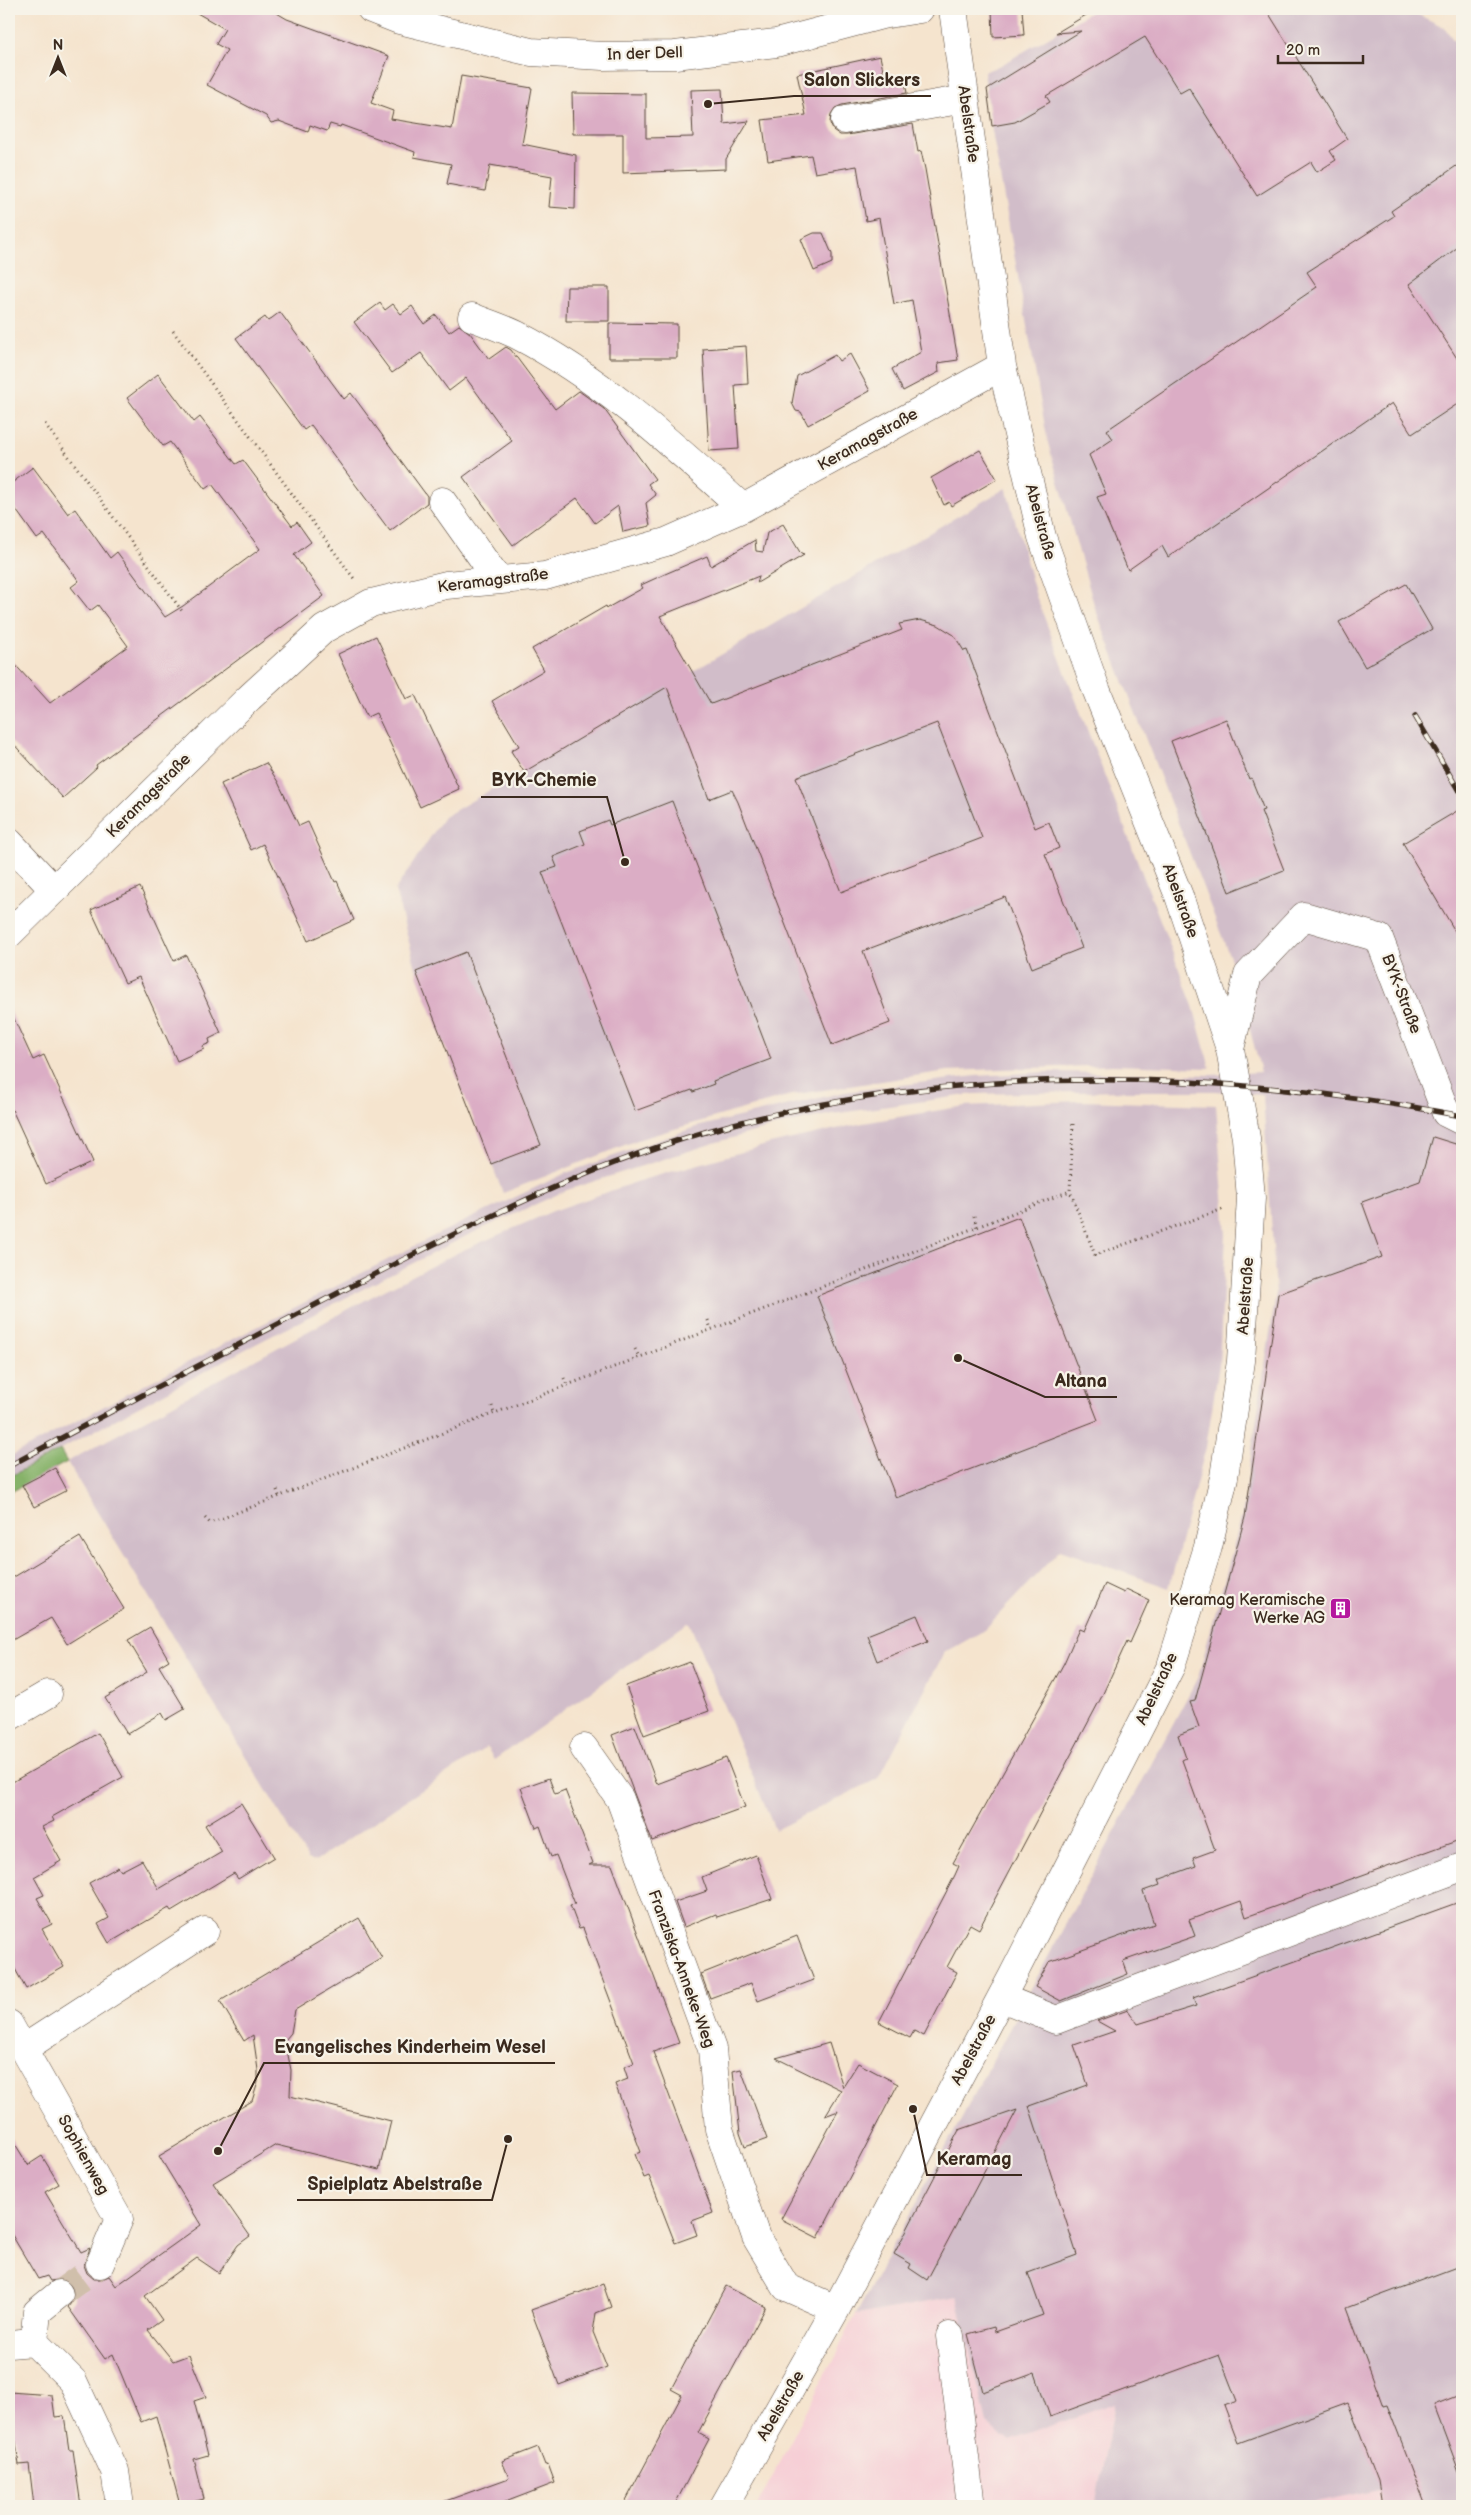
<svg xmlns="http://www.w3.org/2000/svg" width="1471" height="2515" font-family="'Balsamiq Sans',sans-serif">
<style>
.built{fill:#f6cfd6}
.industrial{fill:#d1bdc9}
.forest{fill:#86b269;stroke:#606e44}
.building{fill:#dbadc5;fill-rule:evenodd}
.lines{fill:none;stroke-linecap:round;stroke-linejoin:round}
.minor-tunnel{stroke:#d0bfab;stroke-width:28;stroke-dasharray:28 14;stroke-linecap:butt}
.minor-casing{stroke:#574638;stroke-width:29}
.path{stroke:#574638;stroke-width:3;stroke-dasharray:1 4;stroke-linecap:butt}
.minor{stroke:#fff;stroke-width:28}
.rail-casing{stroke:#3b2a1e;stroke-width:5.5}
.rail{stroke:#f7f3e8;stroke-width:4;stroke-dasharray:11;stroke-linecap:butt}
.labels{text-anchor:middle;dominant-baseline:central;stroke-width:4.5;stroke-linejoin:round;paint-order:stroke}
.street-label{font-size:16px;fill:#3b2a1e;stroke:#f7f3e8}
.poi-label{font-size:16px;fill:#3b2a1e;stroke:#f7f3e8;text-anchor:end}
.leader{fill:none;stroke:#3b2a1e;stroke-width:2}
.callout-dot{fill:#3b2a1e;stroke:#f7f3e8;stroke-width:2}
.callout-label{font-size:18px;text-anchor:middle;font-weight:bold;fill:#3b2a1e;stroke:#f7f3e8;stroke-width:4.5;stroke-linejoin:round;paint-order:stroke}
</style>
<rect width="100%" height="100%" fill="#f7f3e8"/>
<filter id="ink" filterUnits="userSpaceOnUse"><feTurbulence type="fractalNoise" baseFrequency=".02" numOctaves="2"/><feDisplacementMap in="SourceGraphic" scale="10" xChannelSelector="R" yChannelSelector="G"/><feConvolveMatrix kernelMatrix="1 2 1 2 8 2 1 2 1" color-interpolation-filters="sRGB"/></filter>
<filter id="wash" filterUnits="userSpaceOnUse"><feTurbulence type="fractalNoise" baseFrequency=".0096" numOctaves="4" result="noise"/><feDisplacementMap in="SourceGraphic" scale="20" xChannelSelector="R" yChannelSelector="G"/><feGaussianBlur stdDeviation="1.12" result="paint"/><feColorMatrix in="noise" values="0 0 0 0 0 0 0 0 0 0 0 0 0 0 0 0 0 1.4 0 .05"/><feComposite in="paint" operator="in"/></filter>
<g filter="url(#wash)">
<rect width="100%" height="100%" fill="#f5e4ce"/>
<path class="built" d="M 957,2297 L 987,2424 L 1115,2402 L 1095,2506 L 757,2506 L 856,2315 Z
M 1417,2481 L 1423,2506 L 1298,2506 Z"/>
<path class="industrial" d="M 1096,9 L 1406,9 L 1444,27 L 1462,52 L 1462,2506 L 1423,2506 L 1417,2481 L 1298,2506 L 1095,2506 L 1115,2403 L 1010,2440 L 987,2424 L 957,2297 L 856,2315 L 1198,1677 L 1242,1515 L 1276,1293 L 1263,1095 L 1216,1091 L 1125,1091 L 974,1094 L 832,1114 L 784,1124 L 717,1142 L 567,1190 L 468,1235 L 244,1350 L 9,1477 L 9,1457 L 142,1386 L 438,1234 L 566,1173 L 696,1127 L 845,1092 L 976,1076 L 1050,1072 L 1213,1075 L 1261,1072 L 1233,965 L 1095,608 L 1048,443 L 992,131 L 984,72 L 1003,64 Z
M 1006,488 L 1036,596 L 1193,1006 L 1210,1068 L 1113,1065 L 947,1071 L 791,1095 L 640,1139 L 503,1193 L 417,972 L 395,890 L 444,817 Z
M 1080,1101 L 1216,1105 L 1226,1235 L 1219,1365 L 1206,1447 L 1169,1588 L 1060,1550 L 983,1631 L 944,1653 L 879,1778 L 775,1830 L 689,1622 L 494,1760 L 487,1747 L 315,1861 L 308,1859 L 67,1462 L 371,1297 L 459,1252 L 553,1211 L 642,1180 L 770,1144 L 863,1123 L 965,1106 Z"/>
<path class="forest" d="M 60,1450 L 67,1462 L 9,1493 L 9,1477 Z"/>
<g id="blocks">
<path class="building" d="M 190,9 L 270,9 L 287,19 L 389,56 L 371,103 L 393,111 L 391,119 L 452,129 L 461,76 L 532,88 L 522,144 L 576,155 L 575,209 L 549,207 L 552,176 L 490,165 L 485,191 L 447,184 L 451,164 L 414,157 L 415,152 L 341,125 L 340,127 L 330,124 L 327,131 L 310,125 L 308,132 L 279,121 L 271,123 L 266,116 L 207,85 L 227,50 L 216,44 L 225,29 Z
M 992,9 L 1022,9 L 1024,35 L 993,37 Z
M 1096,9 L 1266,9 L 1347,139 L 1330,151 L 1336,160 L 1317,172 L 1311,162 L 1257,196 L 1189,88 L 1180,93 L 1145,37 L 1046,96 L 1050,102 L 1015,122 L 992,126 L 987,89 L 1081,31 L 1056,33 Z
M 880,56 L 884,75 L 892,73 L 893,80 L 904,77 L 907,93 L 842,105 L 835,108 L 831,114 L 830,123 L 833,130 L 840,135 L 847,135 L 913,124 L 918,152 L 921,151 L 925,169 L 958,360 L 938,363 L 939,372 L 903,391 L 892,369 L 921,352 L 912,300 L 894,304 L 879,218 L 866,221 L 857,166 L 815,173 L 811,155 L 768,161 L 762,120 L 806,115 L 797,74 Z
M 722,89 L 724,124 L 749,121 L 726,159 L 726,169 L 623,173 L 623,134 L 573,134 L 572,93 L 646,94 L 646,138 L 693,137 L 691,90 Z
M 1462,162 L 1462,244 L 1409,284 L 1462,366 L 1462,401 L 1412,434 L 1392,403 L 1168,557 L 1162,546 L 1128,570 L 1097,497 L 1106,494 L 1089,455 L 1113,439 L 1107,430 L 1317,287 L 1307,272 L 1394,216 L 1391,211 Z
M 814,233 L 823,233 L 832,254 L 832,263 L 814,271 L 801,239 Z
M 567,287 L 609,287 L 609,321 L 566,321 Z
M 380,303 L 385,310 L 393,304 L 401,314 L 412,306 L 424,324 L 436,315 L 449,332 L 459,325 L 470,333 L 489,359 L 506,347 L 511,350 L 555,409 L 579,391 L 604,409 L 655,479 L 648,484 L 656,495 L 646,503 L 650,526 L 623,532 L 618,506 L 595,523 L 577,498 L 513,545 L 463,477 L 512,441 L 466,378 L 449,391 L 421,353 L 392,373 L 354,322 Z
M 280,312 L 344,399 L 351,393 L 427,496 L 427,503 L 390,531 L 311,425 L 304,430 L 236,338 L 265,317 L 268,321 Z
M 609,323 L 677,324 L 677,358 L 609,358 Z
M 746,346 L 748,384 L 735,385 L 739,449 L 709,451 L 703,349 Z
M 850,354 L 870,391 L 808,425 L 801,412 L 796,411 L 792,403 L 797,376 L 835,355 L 839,361 Z
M 158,374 L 194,422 L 200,417 L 236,464 L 243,460 L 292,526 L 297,522 L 311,542 L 294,555 L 324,596 L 96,765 L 97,767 L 63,798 L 9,739 L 9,658 L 50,703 L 128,646 L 98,605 L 90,611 L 71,587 L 79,581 L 44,534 L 37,539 L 9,500 L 9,485 L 33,467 L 68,514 L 75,509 L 110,558 L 117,552 L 165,617 L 183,606 L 260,549 L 212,484 L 205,489 L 170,442 L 163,446 L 127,398 Z
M 980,450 L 997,479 L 951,506 L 949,502 L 944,505 L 931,478 Z
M 783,524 L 801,554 L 804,555 L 757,583 L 759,576 L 660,616 L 711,704 L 902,630 L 899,624 L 920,620 L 938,625 L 954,635 L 964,651 L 967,650 L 1035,828 L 1049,822 L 1059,848 L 1045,854 L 1082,948 L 1032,968 L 1005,897 L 863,951 L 890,1023 L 832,1045 L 738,802 L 732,790 L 709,799 L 667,687 L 524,772 L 511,751 L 519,746 L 492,701 L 544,670 L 532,649 L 606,606 L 607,608 L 643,588 L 641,585 L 665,574 L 707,556 L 711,566 L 755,540 L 756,551 L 763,552 L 767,533 ZM 937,723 L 982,838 L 841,892 L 796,777 Z
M 1406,584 L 1432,629 L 1365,667 L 1339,622 Z
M 376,636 L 406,699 L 415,695 L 459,789 L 420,807 L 376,713 L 367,717 L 338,654 Z
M 1226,719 L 1249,779 L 1251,778 L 1264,810 L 1261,811 L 1284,870 L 1229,892 L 1171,741 Z
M 266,763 L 278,782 L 299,826 L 308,822 L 335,882 L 337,881 L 354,920 L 308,941 L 263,844 L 251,850 L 221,784 Z
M 672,801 L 771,1059 L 713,1081 L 714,1084 L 693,1092 L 692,1090 L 635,1111 L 542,872 L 557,867 L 553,857 L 585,844 L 580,831 L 608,820 L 610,825 Z
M 1462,808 L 1462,943 L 1403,843 Z
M 140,887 L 174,961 L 186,955 L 221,1033 L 209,1039 L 210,1043 L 203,1046 L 204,1049 L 177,1061 L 139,977 L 125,983 L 91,910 Z
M 466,952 L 541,1145 L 491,1164 L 416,972 Z
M 9,1008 L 33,1060 L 44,1055 L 93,1162 L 46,1184 L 9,1103 Z
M 1433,1137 L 1462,1146 L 1462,1839 L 1246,1917 L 1241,1901 L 1189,1920 L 1195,1936 L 1123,1961 L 1128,1974 L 1061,2001 L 1035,1987 L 1049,1962 L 1154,1924 L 1143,1891 L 1160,1885 L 1158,1880 L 1196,1866 L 1193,1858 L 1215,1850 L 1182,1760 L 1186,1758 L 1178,1735 L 1199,1727 L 1190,1702 L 1195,1701 L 1245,1517 L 1278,1294 L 1382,1257 L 1362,1202 L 1420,1181 Z
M 1019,1217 L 1098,1420 L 896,1498 L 817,1296 Z
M 55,1468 L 67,1490 L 34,1507 L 22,1485 Z
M 80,1537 L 124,1609 L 67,1644 L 51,1618 L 9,1642 L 9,1580 Z
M 1105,1584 L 1124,1593 L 1126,1589 L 1149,1600 L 1130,1643 L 1127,1641 L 1101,1698 L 979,1929 L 970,1924 L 947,1967 L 957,1972 L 924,2036 L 914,2031 L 910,2038 L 879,2022 L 955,1875 L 959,1866 L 953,1863 L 1064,1663 L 1079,1629 L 1084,1631 Z
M 917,1615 L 928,1641 L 877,1661 L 867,1635 Z
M 150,1627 L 169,1660 L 159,1666 L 185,1709 L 166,1720 L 162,1713 L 127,1734 L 105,1698 L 147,1672 L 128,1640 Z
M 690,1662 L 709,1711 L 644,1735 L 626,1686 Z
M 635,1726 L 657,1784 L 726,1758 L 745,1807 L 652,1841 L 612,1735 Z
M 98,1733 L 123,1777 L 52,1817 L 54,1821 L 42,1827 L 61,1861 L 34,1877 L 44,1895 L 37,1898 L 52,1924 L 42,1929 L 64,1967 L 26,1989 L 9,1958 L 9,1784 Z
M 549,1778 L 555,1794 L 565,1790 L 593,1863 L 589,1865 L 612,1865 L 679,2043 L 653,2052 L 713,2213 L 692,2221 L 697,2235 L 675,2243 L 649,2176 L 644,2178 L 635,2154 L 641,2152 L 615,2084 L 628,2079 L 624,2067 L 634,2063 L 583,1928 L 579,1929 L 570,1905 L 575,1904 L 556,1855 L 551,1857 L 540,1826 L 536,1828 L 521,1788 Z
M 241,1803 L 274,1857 L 238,1879 L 234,1873 L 171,1911 L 169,1908 L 109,1943 L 98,1924 L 109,1918 L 89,1883 L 118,1867 L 121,1871 L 142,1860 L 159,1889 L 222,1852 L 205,1825 Z
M 756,1855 L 772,1899 L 717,1917 L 716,1914 L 684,1927 L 675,1902 L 707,1891 L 702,1877 Z
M 1462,1901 L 1462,2265 L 1347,2308 L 1383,2406 L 1387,2405 L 1426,2506 L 1382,2506 L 1378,2481 L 1348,2403 L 1238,2443 L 1224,2406 L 1237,2401 L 1219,2355 L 1050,2417 L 1035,2373 L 983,2392 L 968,2334 L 994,2327 L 995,2332 L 1043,2315 L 1028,2273 L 1077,2255 L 1029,2106 L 1088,2085 L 1074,2045 L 1115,2031 L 1097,2021 L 1128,2010 L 1138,2024 L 1196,2006 L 1193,1998 Z
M 359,1918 L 382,1958 L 295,2010 L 291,2033 L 285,2040 L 291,2070 L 290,2096 L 391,2121 L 379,2170 L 276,2145 L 213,2183 L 250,2236 L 238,2245 L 219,2273 L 197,2258 L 145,2296 L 162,2320 L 148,2330 L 173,2361 L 189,2355 L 206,2397 L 194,2401 L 208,2455 L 194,2459 L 204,2499 L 180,2505 L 156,2416 L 141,2422 L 113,2354 L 105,2359 L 68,2307 L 74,2299 L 74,2292 L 71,2285 L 64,2279 L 50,2281 L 47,2276 L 38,2279 L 9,2230 L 9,2134 L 28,2165 L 42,2156 L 59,2184 L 45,2192 L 81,2252 L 90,2248 L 84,2265 L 87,2273 L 94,2279 L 102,2279 L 109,2276 L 116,2286 L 201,2225 L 159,2156 L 252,2101 L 258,2082 L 258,2070 L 253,2035 L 244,2041 L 220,2001 Z
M 797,1936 L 814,1980 L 758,2001 L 751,1983 L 710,1998 L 701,1974 Z
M 829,2043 L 843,2087 L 858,2063 L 898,2084 L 818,2238 L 781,2219 L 838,2111 L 825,2116 L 841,2090 L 776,2058 Z
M 741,2069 L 767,2139 L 745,2147 L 740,2133 L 733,2071 Z
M 1017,2110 L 927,2280 L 909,2268 L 911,2264 L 894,2254 L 959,2130 Z
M 603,2284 L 611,2307 L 596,2313 L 593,2332 L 607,2367 L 559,2385 L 531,2310 Z
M 726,2286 L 766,2307 L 698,2433 L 709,2439 L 674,2506 L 623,2506 L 682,2395 L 671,2389 Z
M 9,2392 L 52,2395 L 55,2417 L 64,2416 L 69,2450 L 73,2450 L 81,2506 L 34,2506 L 29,2464 L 19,2465 L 15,2437 L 9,2436 Z
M 1462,2394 L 1462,2474 L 1460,2474 L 1434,2405 Z
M 538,2447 L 545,2465 L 548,2464 L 555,2483 L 495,2506 L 440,2506 L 440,2503 L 509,2478 L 502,2461 Z"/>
</g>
</g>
<g filter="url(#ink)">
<use href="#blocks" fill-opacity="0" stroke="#574638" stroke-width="1"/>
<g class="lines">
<path class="minor-tunnel" d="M 59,2294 L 100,2264"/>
<defs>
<path id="minor" d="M 371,9 L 399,20 L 531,52 L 603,56 L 675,55 L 776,43 L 882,15 L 920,9
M 845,120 L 965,99
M 472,317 C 487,323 503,328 517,335 C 602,379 673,445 743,508
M 442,501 L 498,580
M 9,842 L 54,890
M 9,934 L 249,698 L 324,629 L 371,603 L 446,585 L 545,576 L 666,542 L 743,508 L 1002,366
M 1230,1049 L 1248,975 L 1304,916 L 1379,938 L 1446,1113 L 1462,1121
M 9,1717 L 48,1694
M 584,1748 L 620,1799 L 712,2049 L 719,2129 L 756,2237 L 786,2287 L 836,2309
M 1002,1998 L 1056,2020 L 1462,1867
M 9,2024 L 119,2219 L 100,2264
M 23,2049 L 205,1931
M 59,2294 L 37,2312 L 34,2342 L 73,2381 L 115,2471 L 120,2506
M 950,2336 L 971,2506
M 9,2344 L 34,2342
M 724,2506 L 836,2309 L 1012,1977 L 1171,1666 L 1208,1547 L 1224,1477 L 1241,1361 L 1251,1198 L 1246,1138 L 1230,1049 L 1179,896 L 1096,689 L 1042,537 L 1002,366 L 953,9"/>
</defs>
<use href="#minor" class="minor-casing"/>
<path class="path" d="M 173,331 L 355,580
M 45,424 L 182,611
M 1073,1124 L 1070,1191 L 1095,1255 L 1223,1209
M 974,1216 L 977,1227
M 708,1320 L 711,1329
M 635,1349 L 639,1357
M 564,1378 L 567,1385
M 492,1406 L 494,1413
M 277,1490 L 279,1496
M 205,1518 L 210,1523 L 1070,1191"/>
<use href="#minor" class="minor"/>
<defs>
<path id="rail" d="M 1461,9 L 1462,10
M 1415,716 L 1462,796
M 9,1466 C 120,1406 232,1348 344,1290 C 470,1225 596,1160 734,1124 C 971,1063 1223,1070 1462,1116"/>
</defs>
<use href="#rail" class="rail-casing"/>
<use href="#rail" class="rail"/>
</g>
</g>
<defs>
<symbol id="building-square" viewBox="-11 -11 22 22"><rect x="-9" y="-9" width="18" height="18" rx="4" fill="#b5179e" stroke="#f7f3e8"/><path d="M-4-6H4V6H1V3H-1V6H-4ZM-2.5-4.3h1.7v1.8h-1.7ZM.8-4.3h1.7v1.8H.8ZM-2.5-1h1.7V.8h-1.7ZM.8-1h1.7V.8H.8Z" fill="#fff"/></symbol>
</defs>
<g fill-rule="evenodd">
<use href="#building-square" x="1328" y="1596" width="25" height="25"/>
</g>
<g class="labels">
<g class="street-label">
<text transform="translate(645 54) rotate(-2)">In der Dell</text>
<text transform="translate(968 124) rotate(82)">Abelstraße</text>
<text transform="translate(868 440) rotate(-29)">Keramagstraße</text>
<text transform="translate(1040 522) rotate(75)">Abelstraße</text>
<text transform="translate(493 581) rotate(-7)">Keramagstraße</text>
<text transform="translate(149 796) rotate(-45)">Keramagstraße</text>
<text transform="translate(1180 901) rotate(70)">Abelstraße</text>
<text transform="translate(1401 994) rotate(69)">BYK-Straße</text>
<text transform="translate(1246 1296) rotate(-86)">Abelstraße</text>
<text transform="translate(1157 1689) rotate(-65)">Abelstraße</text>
<text transform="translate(681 1969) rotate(70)">Franziska-Anneke-Weg</text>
<text transform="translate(974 2050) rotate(-62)">Abelstraße</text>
<text transform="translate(83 2155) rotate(61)">Sophienweg</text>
<text transform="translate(781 2406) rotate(-60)">Abelstraße</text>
</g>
<g class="poi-label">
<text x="1325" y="1600">Keramag Keramische<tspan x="1325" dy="18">Werke AG</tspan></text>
</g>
</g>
<path class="leader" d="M708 104L794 96H931M625 862L607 797H481M958 1358L1045 1397H1117M218 2151L264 2063H555M913 2109L927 2175H1022M508 2139L492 2200H297"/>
<g class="callout-dot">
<circle cx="708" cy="104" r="5"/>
<circle cx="625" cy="862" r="5"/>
<circle cx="958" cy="1358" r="5"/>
<circle cx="218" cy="2151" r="5"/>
<circle cx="913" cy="2109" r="5"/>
<circle cx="508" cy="2139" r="5"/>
</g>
<g class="callout-label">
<text x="862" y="86">Salon Slickers</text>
<text x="544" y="786">BYK-Chemie</text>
<text x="1081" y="1387">Altana</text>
<text x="410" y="2053">Evangelisches Kinderheim Wesel</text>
<text x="974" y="2165">Keramag</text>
<text x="395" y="2190">Spielplatz Abelstraße</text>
</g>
<rect width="1471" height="2515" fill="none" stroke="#f7f3e8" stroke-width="30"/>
<g transform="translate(58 58)" stroke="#f7f3e8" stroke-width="4" paint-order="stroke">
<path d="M0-4L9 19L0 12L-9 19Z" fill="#3b2a1e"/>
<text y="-8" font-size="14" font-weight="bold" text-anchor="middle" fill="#3b2a1e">N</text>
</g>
<path d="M1278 55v8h85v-8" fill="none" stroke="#3b2a1e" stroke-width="2.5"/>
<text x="1286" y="55" font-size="15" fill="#3b2a1e" stroke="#f7f3e8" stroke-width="4" paint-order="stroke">20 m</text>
</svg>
